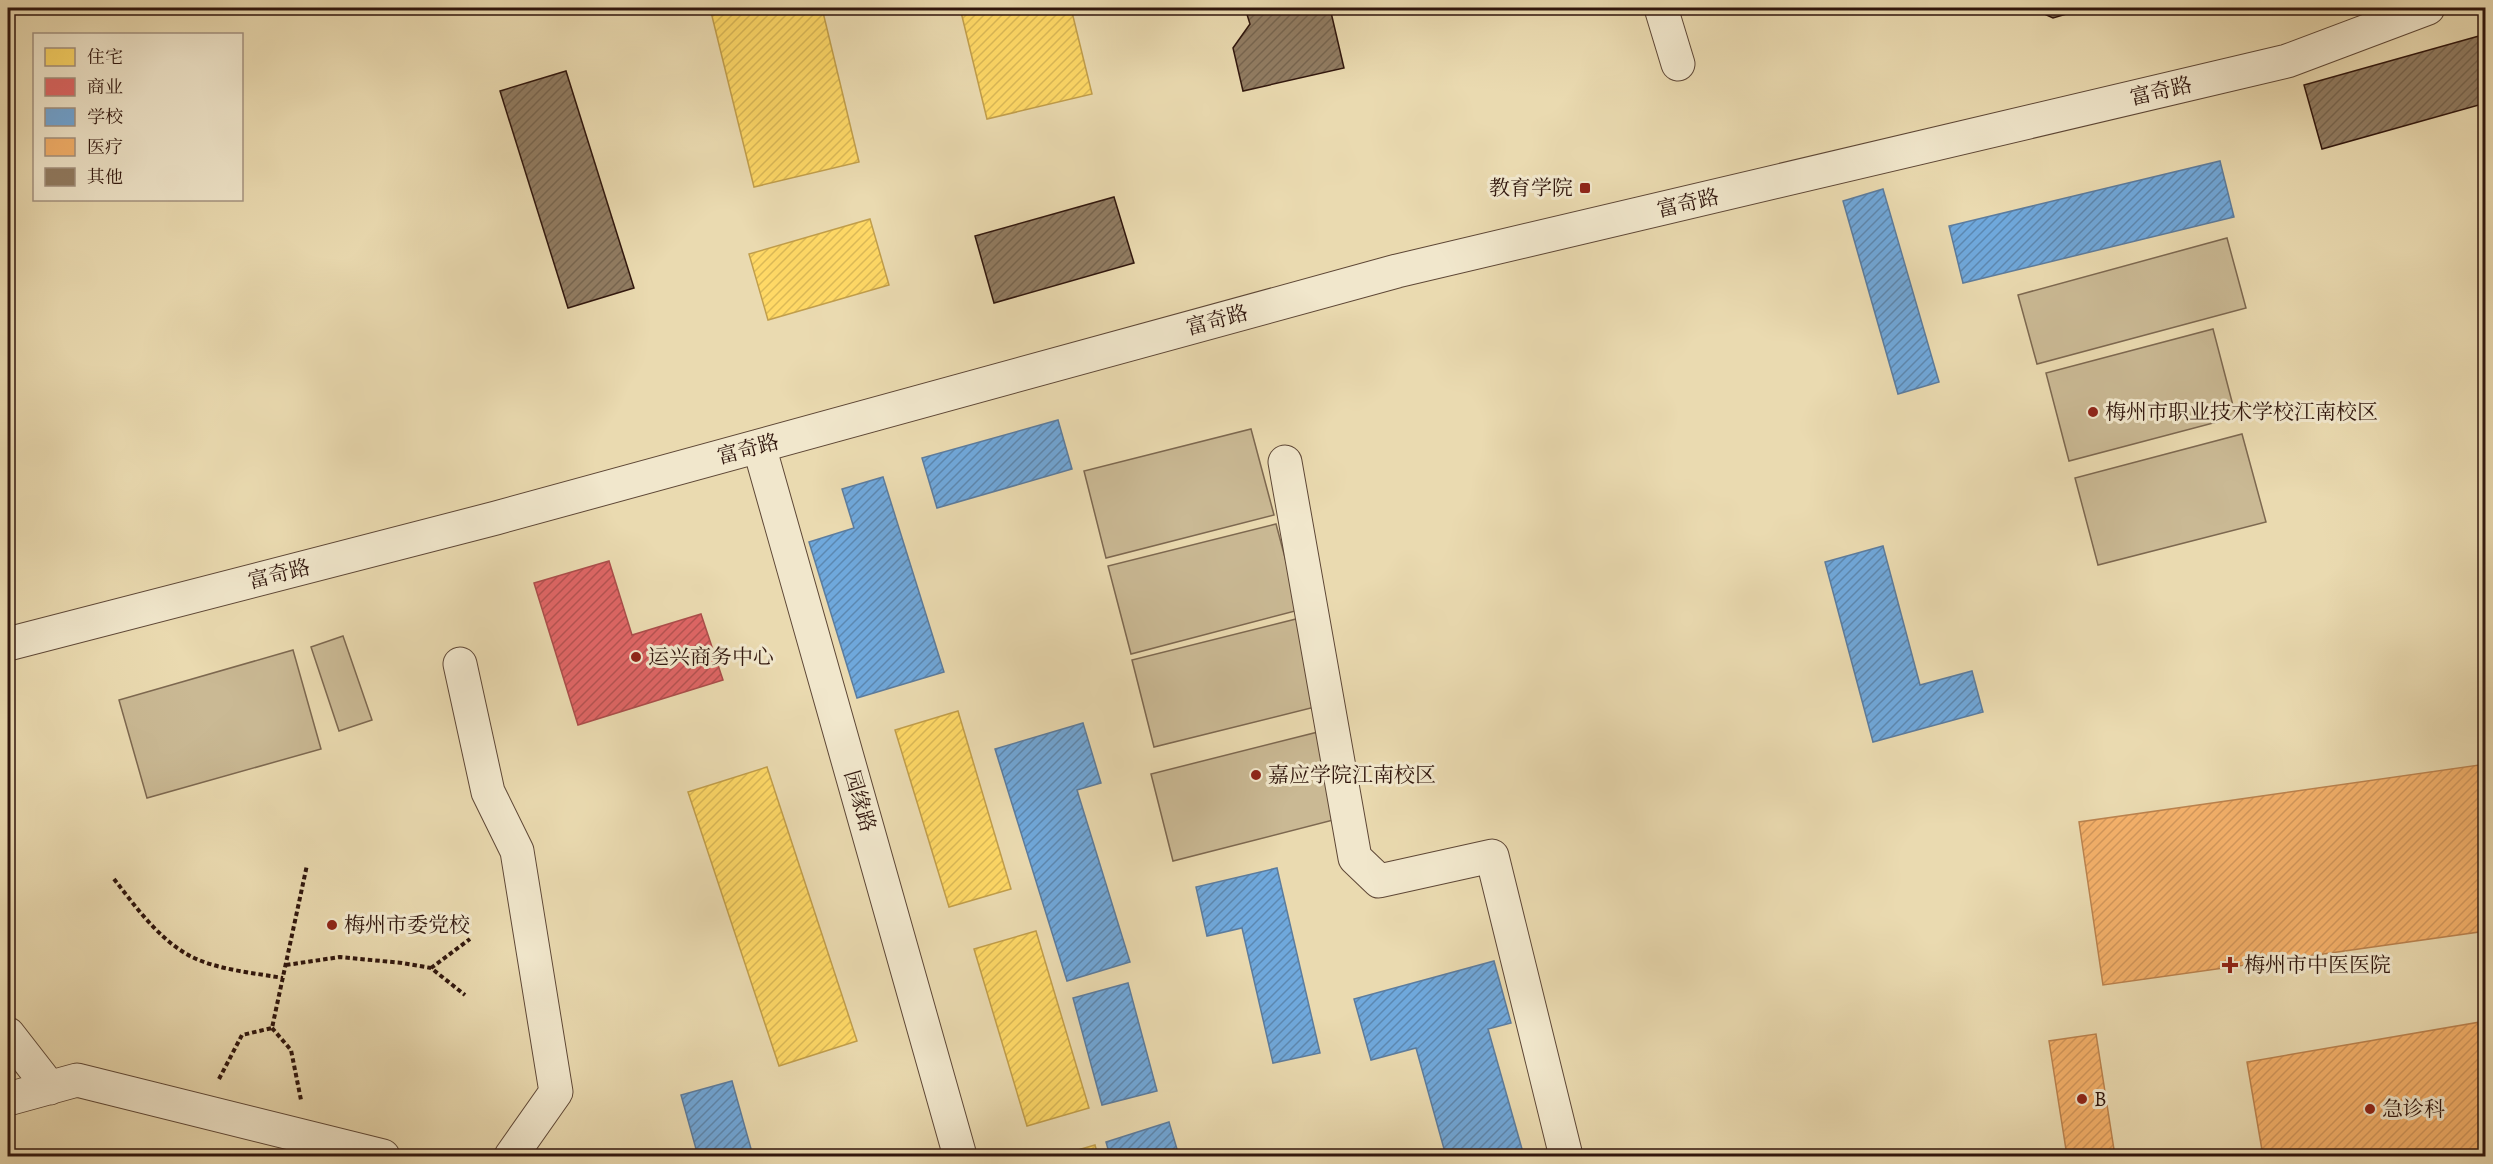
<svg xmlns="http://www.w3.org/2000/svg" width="2493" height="1164" font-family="Alegreya,'Noto Serif SC',serif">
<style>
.grass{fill:#cab994;stroke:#7d6850;stroke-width:1.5}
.homes{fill:url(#homes-hatch);stroke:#c19e4b;stroke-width:1.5}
.shops{fill:url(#shops-hatch);stroke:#ab4e4b;stroke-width:1.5}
.schools{fill:url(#schools-hatch);stroke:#5c7c9e;stroke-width:1.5}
.health{fill:url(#health-hatch);stroke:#bb834f;stroke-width:1.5}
.building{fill:url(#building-hatch);stroke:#30160d;stroke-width:1.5}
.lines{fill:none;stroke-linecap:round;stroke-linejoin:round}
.minor-casing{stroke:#5e4736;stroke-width:35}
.path{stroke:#30160d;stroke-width:4;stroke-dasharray:4.5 3;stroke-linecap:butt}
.minor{stroke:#f1e7cc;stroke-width:33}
.poi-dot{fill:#8f2418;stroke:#f1e7cc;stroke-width:2}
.labels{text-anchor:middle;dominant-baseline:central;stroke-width:6;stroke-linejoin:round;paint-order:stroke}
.street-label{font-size:21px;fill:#30160d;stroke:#f1e7cc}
.poi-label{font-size:21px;fill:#30160d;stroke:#f1e7cc;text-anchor:start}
</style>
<defs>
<pattern id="homes-hatch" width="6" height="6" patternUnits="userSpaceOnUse" patternTransform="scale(1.5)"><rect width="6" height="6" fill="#ffd966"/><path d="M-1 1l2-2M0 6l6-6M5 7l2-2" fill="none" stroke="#dbba57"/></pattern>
<pattern id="shops-hatch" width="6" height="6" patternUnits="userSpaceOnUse" patternTransform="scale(1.5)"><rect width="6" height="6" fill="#e06666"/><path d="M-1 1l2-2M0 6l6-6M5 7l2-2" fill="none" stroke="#b65352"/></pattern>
<pattern id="schools-hatch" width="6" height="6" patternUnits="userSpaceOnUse" patternTransform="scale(1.5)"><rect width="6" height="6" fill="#6fa8dc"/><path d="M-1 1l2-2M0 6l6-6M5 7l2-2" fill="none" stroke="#5c88b1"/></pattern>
<pattern id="health-hatch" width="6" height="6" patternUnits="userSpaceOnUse" patternTransform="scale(1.5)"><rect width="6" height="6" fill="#f6b26b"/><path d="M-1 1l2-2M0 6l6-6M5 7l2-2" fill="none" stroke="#d3985c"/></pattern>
<pattern id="building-hatch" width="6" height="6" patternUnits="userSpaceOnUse" patternTransform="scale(1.5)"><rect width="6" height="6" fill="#917c62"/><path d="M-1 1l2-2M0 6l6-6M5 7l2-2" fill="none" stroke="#77654f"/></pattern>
</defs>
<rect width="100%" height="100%" fill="#eadab0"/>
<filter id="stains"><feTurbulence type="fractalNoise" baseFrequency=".00333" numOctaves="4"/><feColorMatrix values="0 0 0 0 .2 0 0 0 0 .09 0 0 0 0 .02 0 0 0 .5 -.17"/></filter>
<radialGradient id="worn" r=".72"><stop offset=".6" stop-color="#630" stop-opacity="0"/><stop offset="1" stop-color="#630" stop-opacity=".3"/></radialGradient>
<path class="grass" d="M 2227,238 L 2246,308 L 2037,364 L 2018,295 Z
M 2213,329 L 2236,417 L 2069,461 L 2046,373 Z
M 1251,429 L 1274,515 L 1106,558 L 1084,471 Z
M 2242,434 L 2266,522 L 2098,565 L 2075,478 Z
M 1276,524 L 1299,610 L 1131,654 L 1108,566 Z
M 1300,618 L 1323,705 L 1154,747 L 1132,660 Z
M 343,636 L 372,720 L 339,731 L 311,647 Z
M 293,650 L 321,749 L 147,798 L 119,700 Z
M 1318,732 L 1341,818 L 1173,861 L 1151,774 Z"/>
<path class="homes" d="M 710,8 L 822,8 L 859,162 L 754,187 Z
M 960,8 L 1071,8 L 1092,94 L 987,119 Z
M 870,219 L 889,285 L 768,320 L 749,254 Z
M 958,711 L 1011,889 L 949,907 L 895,730 Z
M 767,767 L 857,1041 L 779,1066 L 688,792 Z
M 1036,931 L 1089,1108 L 1027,1126 L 974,949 Z
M 1095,1145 L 1098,1156 L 1057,1156 Z"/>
<path class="shops" d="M 609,561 L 632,635 L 701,614 L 723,680 L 578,725 L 534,583 Z"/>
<path class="schools" d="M 2220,161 L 2234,217 L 1963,283 L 1949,226 Z
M 1883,189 L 1939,382 L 1898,394 L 1843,201 Z
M 1058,420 L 1072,469 L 937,508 L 922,458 Z
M 883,477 L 944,672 L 857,698 L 809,542 L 854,528 L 842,489 Z
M 1883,546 L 1920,685 L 1972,671 L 1983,712 L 1873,742 L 1825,562 Z
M 1083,723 L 1101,783 L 1077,790 L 1130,962 L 1067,981 L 995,749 Z
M 1277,868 L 1320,1053 L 1273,1063 L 1242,928 L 1207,936 L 1196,887 Z
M 1494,961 L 1511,1023 L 1488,1029 L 1524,1156 L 1446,1156 L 1416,1048 L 1371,1060 L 1354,999 Z
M 1128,983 L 1157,1091 L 1102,1105 L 1073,998 Z
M 732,1081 L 753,1156 L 698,1156 L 681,1095 Z
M 1169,1122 L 1179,1156 L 1110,1156 L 1106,1142 Z"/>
<path class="health" d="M 2486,764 L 2486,931 L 2103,985 L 2079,822 Z
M 2486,1021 L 2486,1156 L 2263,1156 L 2247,1062 Z
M 2096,1034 L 2115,1156 L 2067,1156 L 2049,1041 Z"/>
<path class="building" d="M 1245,8 L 1330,8 L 1344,68 L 1243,91 L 1233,48 L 1250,24 Z
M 2031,8 L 2087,8 L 2053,18 Z
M 2486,34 L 2486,103 L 2322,149 L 2304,85 Z
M 566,71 L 634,288 L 568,308 L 500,91 Z
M 1114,197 L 1134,263 L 994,303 L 975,236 Z"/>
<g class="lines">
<defs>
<path id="minor" d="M 1661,8 L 1678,64
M 759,446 L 960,1156
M 1285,462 L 1355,858 L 1379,881 L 1492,856 L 1566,1156
M 8,644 L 496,518 L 1397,271 L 2287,61 L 2428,8
M 460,664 L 488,792 L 517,851 L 556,1092 L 511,1156
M 8,1034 L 50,1088
M 8,1099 L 77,1080 L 383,1156"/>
</defs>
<use href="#minor" class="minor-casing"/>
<path class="path" d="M 114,879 C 136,907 159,940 192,957 C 219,970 254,973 283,978
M 286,965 L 340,957 L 402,963 L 431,968 L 465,995
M 431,968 L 470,939
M 272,1028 L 291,1050 L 301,1100
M 219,1079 L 242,1035 L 272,1028 L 307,865"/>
<use href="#minor" class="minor"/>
</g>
<g class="poi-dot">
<rect x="1579" y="182" width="12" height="12" rx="3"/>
<circle cx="2093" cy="412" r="6"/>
<circle cx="636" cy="657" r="6"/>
<circle cx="1256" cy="775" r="6"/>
<circle cx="332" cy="925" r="6"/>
<path d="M2227 956h6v6h6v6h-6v6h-6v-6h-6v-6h6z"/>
<circle cx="2082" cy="1099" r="6"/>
<circle cx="2370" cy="1109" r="6"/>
</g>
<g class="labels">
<g class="street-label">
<text transform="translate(2161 91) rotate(-13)">富奇路</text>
<text transform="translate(1688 203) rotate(-13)">富奇路</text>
<text transform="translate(1217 320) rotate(-15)">富奇路</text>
<text transform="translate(748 449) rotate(-15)">富奇路</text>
<text transform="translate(279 574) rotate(-14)">富奇路</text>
<text transform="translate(860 801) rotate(74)">园缘路</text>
</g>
<g class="poi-label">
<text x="1573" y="188" text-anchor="end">教育学院</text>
<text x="2105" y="412">梅州市职业技术学校江南校区</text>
<text x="648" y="657">运兴商务中心</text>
<text x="1268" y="775">嘉应学院江南校区</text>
<text x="344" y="925">梅州市委党校</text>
<text x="2244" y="965">梅州市中医医院</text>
<text x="2094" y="1099">B</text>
<text x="2382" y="1109">急诊科</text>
</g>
</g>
<rect width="2493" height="1164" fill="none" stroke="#eadab0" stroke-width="30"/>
<rect x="9" y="9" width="2475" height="1146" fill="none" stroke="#30160d" stroke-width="3"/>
<rect x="15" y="15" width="2463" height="1134" fill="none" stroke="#30160d" stroke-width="1.5"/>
<rect x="33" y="33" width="210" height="168" fill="#f1e7cc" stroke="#a49380" stroke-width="1.5"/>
<rect x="45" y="48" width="30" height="18" fill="#ffd966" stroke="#a49380" stroke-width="1.5"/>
<text x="87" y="63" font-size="18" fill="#30160d">住宅</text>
<rect x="45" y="78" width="30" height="18" fill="#e06666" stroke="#a49380" stroke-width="1.5"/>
<text x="87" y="93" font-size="18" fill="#30160d">商业</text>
<rect x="45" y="108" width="30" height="18" fill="#6fa8dc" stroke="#a49380" stroke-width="1.5"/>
<text x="87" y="123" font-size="18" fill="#30160d">学校</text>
<rect x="45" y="138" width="30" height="18" fill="#f6b26b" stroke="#a49380" stroke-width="1.5"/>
<text x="87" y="153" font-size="18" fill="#30160d">医疗</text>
<rect x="45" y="168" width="30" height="18" fill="#917c62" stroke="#a49380" stroke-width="1.5"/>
<text x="87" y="183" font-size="18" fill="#30160d">其他</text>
<rect width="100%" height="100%" filter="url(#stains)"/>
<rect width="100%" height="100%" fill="url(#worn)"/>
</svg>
